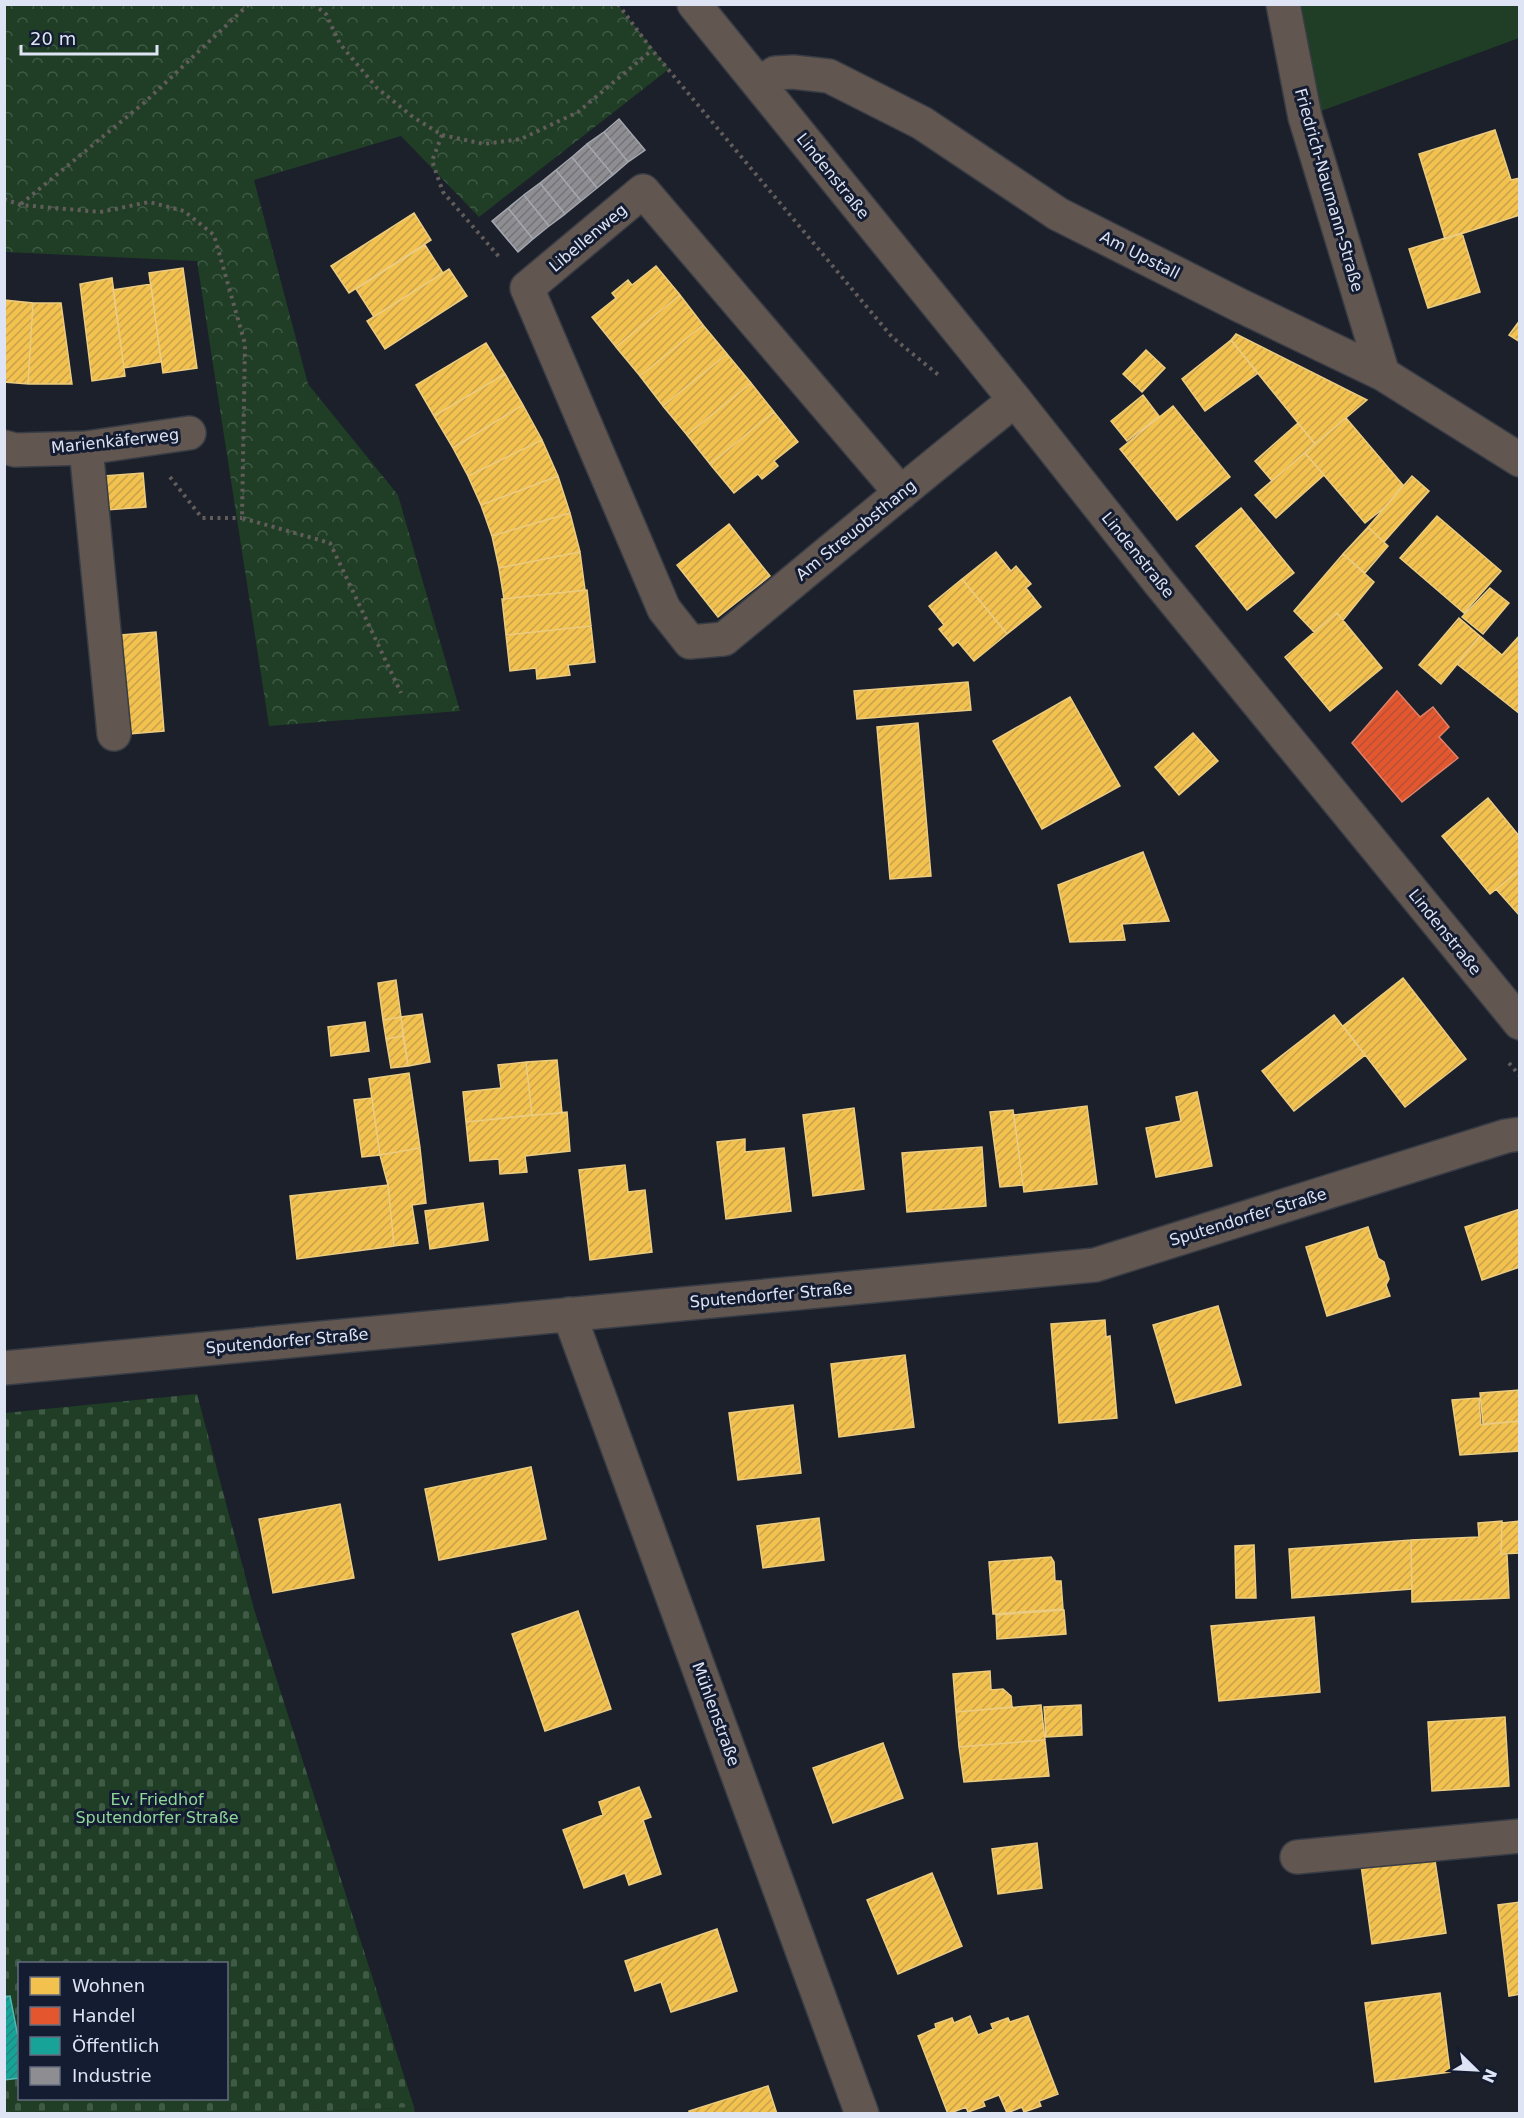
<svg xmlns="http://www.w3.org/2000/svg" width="1524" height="2118" font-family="'DejaVu Sans',sans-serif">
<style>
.green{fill:#1f3e25}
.forest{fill:url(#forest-crowns)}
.cemetery{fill:url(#cemetery-stones);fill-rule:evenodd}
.homes{fill:url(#homes-hatch);stroke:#eccc80;stroke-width:1.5}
.shops{fill:url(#shops-hatch);stroke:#e28169;stroke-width:1.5}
.public{fill:url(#public-hatch);stroke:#53b6b3;stroke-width:1.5}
.industry{fill:url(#industry-hatch);stroke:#a5a7af;stroke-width:1.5}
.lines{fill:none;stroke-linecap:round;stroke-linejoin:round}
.minor-casing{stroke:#383c45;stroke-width:36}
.path{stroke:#625c5b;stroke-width:4;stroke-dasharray:3 4.5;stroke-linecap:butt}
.minor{stroke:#625650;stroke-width:33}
.labels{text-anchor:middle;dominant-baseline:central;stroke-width:6;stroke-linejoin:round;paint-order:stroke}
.street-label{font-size:16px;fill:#dee4f3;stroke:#141c32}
.park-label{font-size:16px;fill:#8fd797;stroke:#141c32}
</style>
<defs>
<pattern id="forest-crowns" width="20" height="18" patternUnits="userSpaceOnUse" patternTransform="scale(1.5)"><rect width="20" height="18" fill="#1f3e25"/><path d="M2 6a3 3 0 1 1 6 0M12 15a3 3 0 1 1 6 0" fill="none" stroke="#3f5a45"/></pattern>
<pattern id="cemetery-stones" width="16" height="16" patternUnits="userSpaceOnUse" patternTransform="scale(1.5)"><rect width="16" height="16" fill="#1f3e25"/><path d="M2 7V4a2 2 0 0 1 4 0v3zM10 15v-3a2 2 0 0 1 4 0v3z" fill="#3f5a45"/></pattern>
<pattern id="homes-hatch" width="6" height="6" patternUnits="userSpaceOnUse" patternTransform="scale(1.5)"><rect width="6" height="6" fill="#f2c14e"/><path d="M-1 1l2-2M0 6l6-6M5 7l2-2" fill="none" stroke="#c6a24d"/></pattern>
<pattern id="shops-hatch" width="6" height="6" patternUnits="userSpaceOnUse" patternTransform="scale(1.5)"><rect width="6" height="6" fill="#e4572e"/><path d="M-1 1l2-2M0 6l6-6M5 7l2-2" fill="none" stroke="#b45136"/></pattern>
<pattern id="public-hatch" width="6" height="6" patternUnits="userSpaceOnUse" patternTransform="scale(1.5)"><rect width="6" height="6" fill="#17a398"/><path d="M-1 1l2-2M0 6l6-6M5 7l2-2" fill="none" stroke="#248680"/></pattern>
<pattern id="industry-hatch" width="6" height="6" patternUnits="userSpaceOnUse" patternTransform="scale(1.5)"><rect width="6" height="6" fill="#8d8d92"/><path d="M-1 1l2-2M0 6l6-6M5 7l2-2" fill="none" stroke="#737378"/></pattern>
</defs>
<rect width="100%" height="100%" fill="#1b202b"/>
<path class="green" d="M 1283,5 L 1519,5 L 1519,38 L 1305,117 Z
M 414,2107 L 415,2113 L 267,2114 Z"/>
<path class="forest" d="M 5,4 L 618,5 L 669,69 L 479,217 L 401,136 L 254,180 L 308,384 L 398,495 L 460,711 L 269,726 L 197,261 L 5,252 Z"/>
<path class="cemetery" d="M 197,1394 L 254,1609 L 414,2107 L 267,2114 L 5,2114 L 5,1413 ZM 20,1964 L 226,1964 L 226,2098 L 20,2098 Z"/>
<path class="homes" d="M 1495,130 L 1511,180 L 1520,178 L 1520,215 L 1445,239 L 1419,154 Z
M 414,213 L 431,240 L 349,293 L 331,266 Z
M 1462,233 L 1480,292 L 1428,308 L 1409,249 Z
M 425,245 L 443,273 L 374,317 L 356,289 Z
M 656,266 L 680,295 L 616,347 L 592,317 L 616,298 L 612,293 L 628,280 L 632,285 Z
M 183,268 L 197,368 L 163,373 L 149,273 Z
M 449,269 L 467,296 L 385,349 L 367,321 Z
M 112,278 L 125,376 L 92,381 L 80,284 Z
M 151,284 L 161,362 L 124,368 L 113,290 Z
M 680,295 L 703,325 L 640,376 L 616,347 Z
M 4,300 L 33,303 L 28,384 L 4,382 Z
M 33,303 L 61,303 L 72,384 L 28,384 Z
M 1520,320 L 1520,342 L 1509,335 Z
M 703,325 L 727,354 L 663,406 L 640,376 Z
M 1236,334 L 1367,400 L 1315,444 L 1231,340 Z
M 1231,340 L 1258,373 L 1205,411 L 1182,379 Z
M 486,343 L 505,374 L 434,416 L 416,385 Z
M 1146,350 L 1165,368 L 1142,392 L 1123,374 Z
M 727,354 L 751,383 L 687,435 L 663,406 Z
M 505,374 L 523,405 L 453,448 L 434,416 Z
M 751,383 L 774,412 L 710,464 L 687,435 Z
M 1143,395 L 1159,416 L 1127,441 L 1111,421 Z
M 523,405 L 542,440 L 468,476 L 453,448 Z
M 1173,406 L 1230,477 L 1177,520 L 1120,449 Z
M 774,412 L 798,442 L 774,461 L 778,466 L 762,479 L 758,474 L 734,493 L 710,464 Z
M 1346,418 L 1403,485 L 1385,507 L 1365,523 L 1305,453 Z
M 1298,423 L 1315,444 L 1272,481 L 1255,461 Z
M 542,440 L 558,476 L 481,505 L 468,476 Z
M 1305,453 L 1324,475 L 1276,518 L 1255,495 Z
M 143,473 L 146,507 L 106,510 L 104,476 Z
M 558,476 L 570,513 L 492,536 L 481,505 Z
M 1412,476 L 1429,491 L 1384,542 L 1368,527 Z
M 1241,508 L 1294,573 L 1247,610 L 1196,546 Z
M 570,513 L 580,552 L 499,568 L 492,536 Z
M 1437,516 L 1501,571 L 1464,613 L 1400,558 Z
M 729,524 L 770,576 L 718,617 L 677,565 Z
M 1368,527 L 1388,546 L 1365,573 L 1343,554 Z
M 580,552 L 585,590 L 504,599 L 499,568 Z
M 996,552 L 1011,571 L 1016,566 L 1031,584 L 1026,588 L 1041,607 L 1007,634 L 962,579 Z
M 1343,554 L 1374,582 L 1343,620 L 1337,613 L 1314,632 L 1294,611 Z
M 962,579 L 1007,634 L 974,661 L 958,642 L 953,646 L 939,629 L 944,625 L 929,606 Z
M 1490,588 L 1509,603 L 1483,634 L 1462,617 Z
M 587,590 L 591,626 L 506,635 L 502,599 Z
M 1337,613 L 1382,668 L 1330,711 L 1285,657 Z
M 1459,618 L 1480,636 L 1441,684 L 1419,665 Z
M 591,626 L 595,662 L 568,665 L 570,675 L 537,679 L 536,668 L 510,671 L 506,635 Z
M 156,632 L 164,731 L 129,734 L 121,635 Z
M 1520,635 L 1520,714 L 1457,664 L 1480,636 L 1502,655 Z
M 968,682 L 971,710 L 857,719 L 854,691 Z
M 1070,697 L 1120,786 L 1042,829 L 993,741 Z
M 918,723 L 931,876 L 890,879 L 877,727 Z
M 1193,733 L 1218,761 L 1179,795 L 1155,767 Z
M 1488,798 L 1520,837 L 1520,870 L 1490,894 L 1442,836 Z
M 1143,852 L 1169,921 L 1122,924 L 1125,940 L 1070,942 L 1058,885 Z
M 1520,870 L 1520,916 L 1496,889 Z
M 1403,978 L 1466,1059 L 1405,1107 L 1343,1026 Z
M 396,980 L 401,1017 L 383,1020 L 378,983 Z
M 422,1014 L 430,1062 L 408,1066 L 401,1017 Z
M 1334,1015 L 1365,1055 L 1294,1111 L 1262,1071 Z
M 401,1017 L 403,1036 L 386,1039 L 383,1020 Z
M 365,1022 L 369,1051 L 331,1056 L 328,1027 Z
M 403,1036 L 408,1066 L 391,1068 L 386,1039 Z
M 557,1060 L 562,1113 L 532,1115 L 526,1062 Z
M 526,1062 L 532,1115 L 466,1122 L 463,1092 L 501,1088 L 498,1065 Z
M 409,1073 L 420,1148 L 380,1155 L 369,1079 Z
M 1197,1092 L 1212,1166 L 1156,1177 L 1146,1128 L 1181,1121 L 1176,1097 Z
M 372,1098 L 380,1155 L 362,1157 L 354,1100 Z
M 1087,1106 L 1097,1184 L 1024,1192 L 1014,1115 Z
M 854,1108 L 864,1189 L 813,1196 L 803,1115 Z
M 1013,1110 L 1023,1185 L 1000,1187 L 990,1112 Z
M 567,1112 L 570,1151 L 525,1156 L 527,1172 L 500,1174 L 499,1159 L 470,1161 L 466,1122 Z
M 745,1139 L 745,1152 L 784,1148 L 791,1211 L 726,1219 L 717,1142 Z
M 982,1147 L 986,1206 L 907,1212 L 902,1153 Z
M 420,1148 L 426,1203 L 412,1205 L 418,1243 L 394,1246 L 388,1185 L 380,1155 Z
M 625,1165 L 628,1192 L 645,1190 L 652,1252 L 590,1260 L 579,1170 Z
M 388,1185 L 394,1246 L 297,1259 L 290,1196 Z
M 483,1203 L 488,1240 L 430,1249 L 425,1211 Z
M 1520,1209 L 1520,1267 L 1482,1280 L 1465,1227 Z
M 1368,1227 L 1378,1258 L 1384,1262 L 1389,1279 L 1386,1285 L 1390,1296 L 1327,1316 L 1306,1247 Z
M 1218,1306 L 1241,1385 L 1176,1403 L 1153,1325 Z
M 1105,1320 L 1106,1337 L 1110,1336 L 1117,1418 L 1059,1423 L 1051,1324 Z
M 905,1355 L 914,1427 L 839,1437 L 831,1364 Z
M 1520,1390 L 1520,1421 L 1483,1424 L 1480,1393 Z
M 1479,1398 L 1481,1425 L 1520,1421 L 1520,1451 L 1460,1455 L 1452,1400 Z
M 793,1405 L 801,1473 L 738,1480 L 729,1413 Z
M 531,1467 L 546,1539 L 439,1560 L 425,1489 Z
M 340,1504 L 354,1578 L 273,1593 L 259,1519 Z
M 819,1518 L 824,1560 L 763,1568 L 757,1526 Z
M 1502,1521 L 1501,1554 L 1507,1554 L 1509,1598 L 1412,1602 L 1411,1540 L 1479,1537 L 1478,1523 Z
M 1520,1521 L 1520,1553 L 1501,1554 L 1502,1523 Z
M 1411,1540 L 1412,1589 L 1292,1598 L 1289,1549 Z
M 1254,1545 L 1256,1598 L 1236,1598 L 1235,1546 Z
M 1051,1557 L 1054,1562 L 1055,1581 L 1061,1581 L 1063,1609 L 993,1614 L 989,1562 Z
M 1064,1610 L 1066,1634 L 997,1639 L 996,1615 Z
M 578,1611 L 611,1709 L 545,1731 L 512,1634 Z
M 1314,1617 L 1320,1692 L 1219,1701 L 1211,1626 Z
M 990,1671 L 991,1690 L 1003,1689 L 1011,1696 L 1012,1707 L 956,1712 L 953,1674 Z
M 1041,1705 L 1045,1740 L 959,1747 L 956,1712 Z
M 1081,1705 L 1082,1735 L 1046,1737 L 1044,1707 Z
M 1505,1717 L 1509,1786 L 1432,1791 L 1428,1722 Z
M 1045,1740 L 1049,1776 L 964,1782 L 959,1747 Z
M 883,1743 L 903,1798 L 833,1823 L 813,1768 Z
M 639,1787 L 651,1817 L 643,1820 L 661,1874 L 629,1885 L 625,1873 L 584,1888 L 563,1830 L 603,1815 L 599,1802 Z
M 1037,1843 L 1042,1888 L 998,1894 L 992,1849 Z
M 1434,1854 L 1446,1933 L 1372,1944 L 1361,1865 Z
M 932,1873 L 962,1946 L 898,1974 L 867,1900 Z
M 1520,1902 L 1520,1994 L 1509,1996 L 1498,1905 Z
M 717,1929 L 737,1991 L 671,2012 L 661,1982 L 635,1991 L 625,1961 Z
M 1440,1993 L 1450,2072 L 1375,2082 L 1365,2003 Z
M 970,2016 L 978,2035 L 993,2029 L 991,2024 L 1008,2018 L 1010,2022 L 1028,2016 L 1058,2094 L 1039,2101 L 1041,2106 L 1024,2112 L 1022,2107 L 1007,2113 L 999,2095 L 983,2101 L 985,2106 L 968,2112 L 966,2107 L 948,2114 L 918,2036 L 936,2028 L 935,2024 L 952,2018 L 954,2023 Z
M 768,2086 L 777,2114 L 689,2114 L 689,2111 Z"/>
<path class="shops" d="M 1397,691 L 1420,717 L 1433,707 L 1449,727 L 1439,737 L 1458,758 L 1402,802 L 1352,743 Z"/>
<path class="public" d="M 10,1996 L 20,2047 L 20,2078 L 4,2080 L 4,1997 Z"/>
<path class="industry" d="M 619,119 L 645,150 L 628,162 L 604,132 Z
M 604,132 L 628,162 L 613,175 L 587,144 Z
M 587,144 L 613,175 L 597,188 L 572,157 Z
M 572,157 L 597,188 L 581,201 L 556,170 Z
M 556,170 L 581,201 L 565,214 L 540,183 Z
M 540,183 L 565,214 L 549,226 L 524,195 Z
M 524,195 L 549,226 L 533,239 L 508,208 Z
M 508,208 L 533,239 L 518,252 L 492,221 Z"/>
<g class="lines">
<defs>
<path id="minor" d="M 694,4 L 1015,400 L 1159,582 L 1520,1023
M 1283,4 L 1305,117 L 1383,374
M 760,84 L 775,73 L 793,72 L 829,76 L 922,123 L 1058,214 L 1239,305 L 1383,374 L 1520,460
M 4,447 L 15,450 L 86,448 L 189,433
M 86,448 L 114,734
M 901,493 L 643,191 L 527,288 L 664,609 L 690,642 L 724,639 C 821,559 917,478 1015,400
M 569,1314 L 862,2114
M 4,1368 L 1095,1265 L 1506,1136 L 1520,1134
M 1297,1857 L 1520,1836"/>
</defs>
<use href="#minor" class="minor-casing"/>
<path class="path" d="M 313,4 L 326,14 L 340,44 L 377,88 L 413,117 L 442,135 L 484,144 L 521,139 L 578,112 L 652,50
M 618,4 L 652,50 L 892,337 L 941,377
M 442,135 L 432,161 L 443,192 L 501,259
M 4,199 L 21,205 L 100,212 L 149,202 L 184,211 L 214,235 L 245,344 L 242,518 L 330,543 L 401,693
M 21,204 L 145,102 L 249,4
M 170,477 L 202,518 L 242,518
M 1509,1063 L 1520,1076"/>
<use href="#minor" class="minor"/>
</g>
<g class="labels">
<g class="street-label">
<text transform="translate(833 176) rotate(51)">Lindenstraße</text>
<text transform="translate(1329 190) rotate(74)">Friedrich-Naumann-Straße</text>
<text transform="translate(588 238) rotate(-40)">Libellenweg</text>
<text transform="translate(1140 255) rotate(27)">Am Upstall</text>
<text transform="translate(115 441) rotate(-6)">Marienkäferweg</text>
<text transform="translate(856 530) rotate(-39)">Am Streuobsthang</text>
<text transform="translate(1138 555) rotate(51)">Lindenstraße</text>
<text transform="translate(1445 932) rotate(51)">Lindenstraße</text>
<text transform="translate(1248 1217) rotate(-17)">Sputendorfer Straße</text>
<text transform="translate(771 1295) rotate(-5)">Sputendorfer Straße</text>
<text transform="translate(287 1341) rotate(-5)">Sputendorfer Straße</text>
<text transform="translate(716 1714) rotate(70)">Mühlenstraße</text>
</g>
<g class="park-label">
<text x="157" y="1799">Ev. Friedhof<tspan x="157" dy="18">Sputendorfer Straße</tspan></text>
</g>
</g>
<rect width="1524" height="2118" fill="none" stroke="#dee4f3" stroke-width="12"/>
<rect x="18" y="1962" width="210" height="138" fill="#141c32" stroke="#656c7f" stroke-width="1.5"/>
<rect x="30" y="1977" width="30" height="18" fill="#f2c14e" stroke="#656c7f" stroke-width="1.5"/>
<text x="72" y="1992" font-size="18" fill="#dee4f3">Wohnen</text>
<rect x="30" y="2007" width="30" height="18" fill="#e4572e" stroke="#656c7f" stroke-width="1.5"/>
<text x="72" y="2022" font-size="18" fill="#dee4f3">Handel</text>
<rect x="30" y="2037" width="30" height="18" fill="#17a398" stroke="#656c7f" stroke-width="1.5"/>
<text x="72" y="2052" font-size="18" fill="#dee4f3">Öffentlich</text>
<rect x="30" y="2067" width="30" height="18" fill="#8d8d92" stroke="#656c7f" stroke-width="1.5"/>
<text x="72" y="2082" font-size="18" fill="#dee4f3">Industrie</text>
<g transform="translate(1476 2070) rotate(114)" stroke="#141c32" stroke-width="4.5" paint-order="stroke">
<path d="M0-4.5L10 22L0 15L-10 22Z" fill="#dee4f3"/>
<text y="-9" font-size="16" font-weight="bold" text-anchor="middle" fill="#dee4f3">N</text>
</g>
<path d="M21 45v9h136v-9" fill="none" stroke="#dee4f3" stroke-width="3"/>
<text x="30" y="45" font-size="18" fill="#dee4f3" stroke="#141c32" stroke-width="4.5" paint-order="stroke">20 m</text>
</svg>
